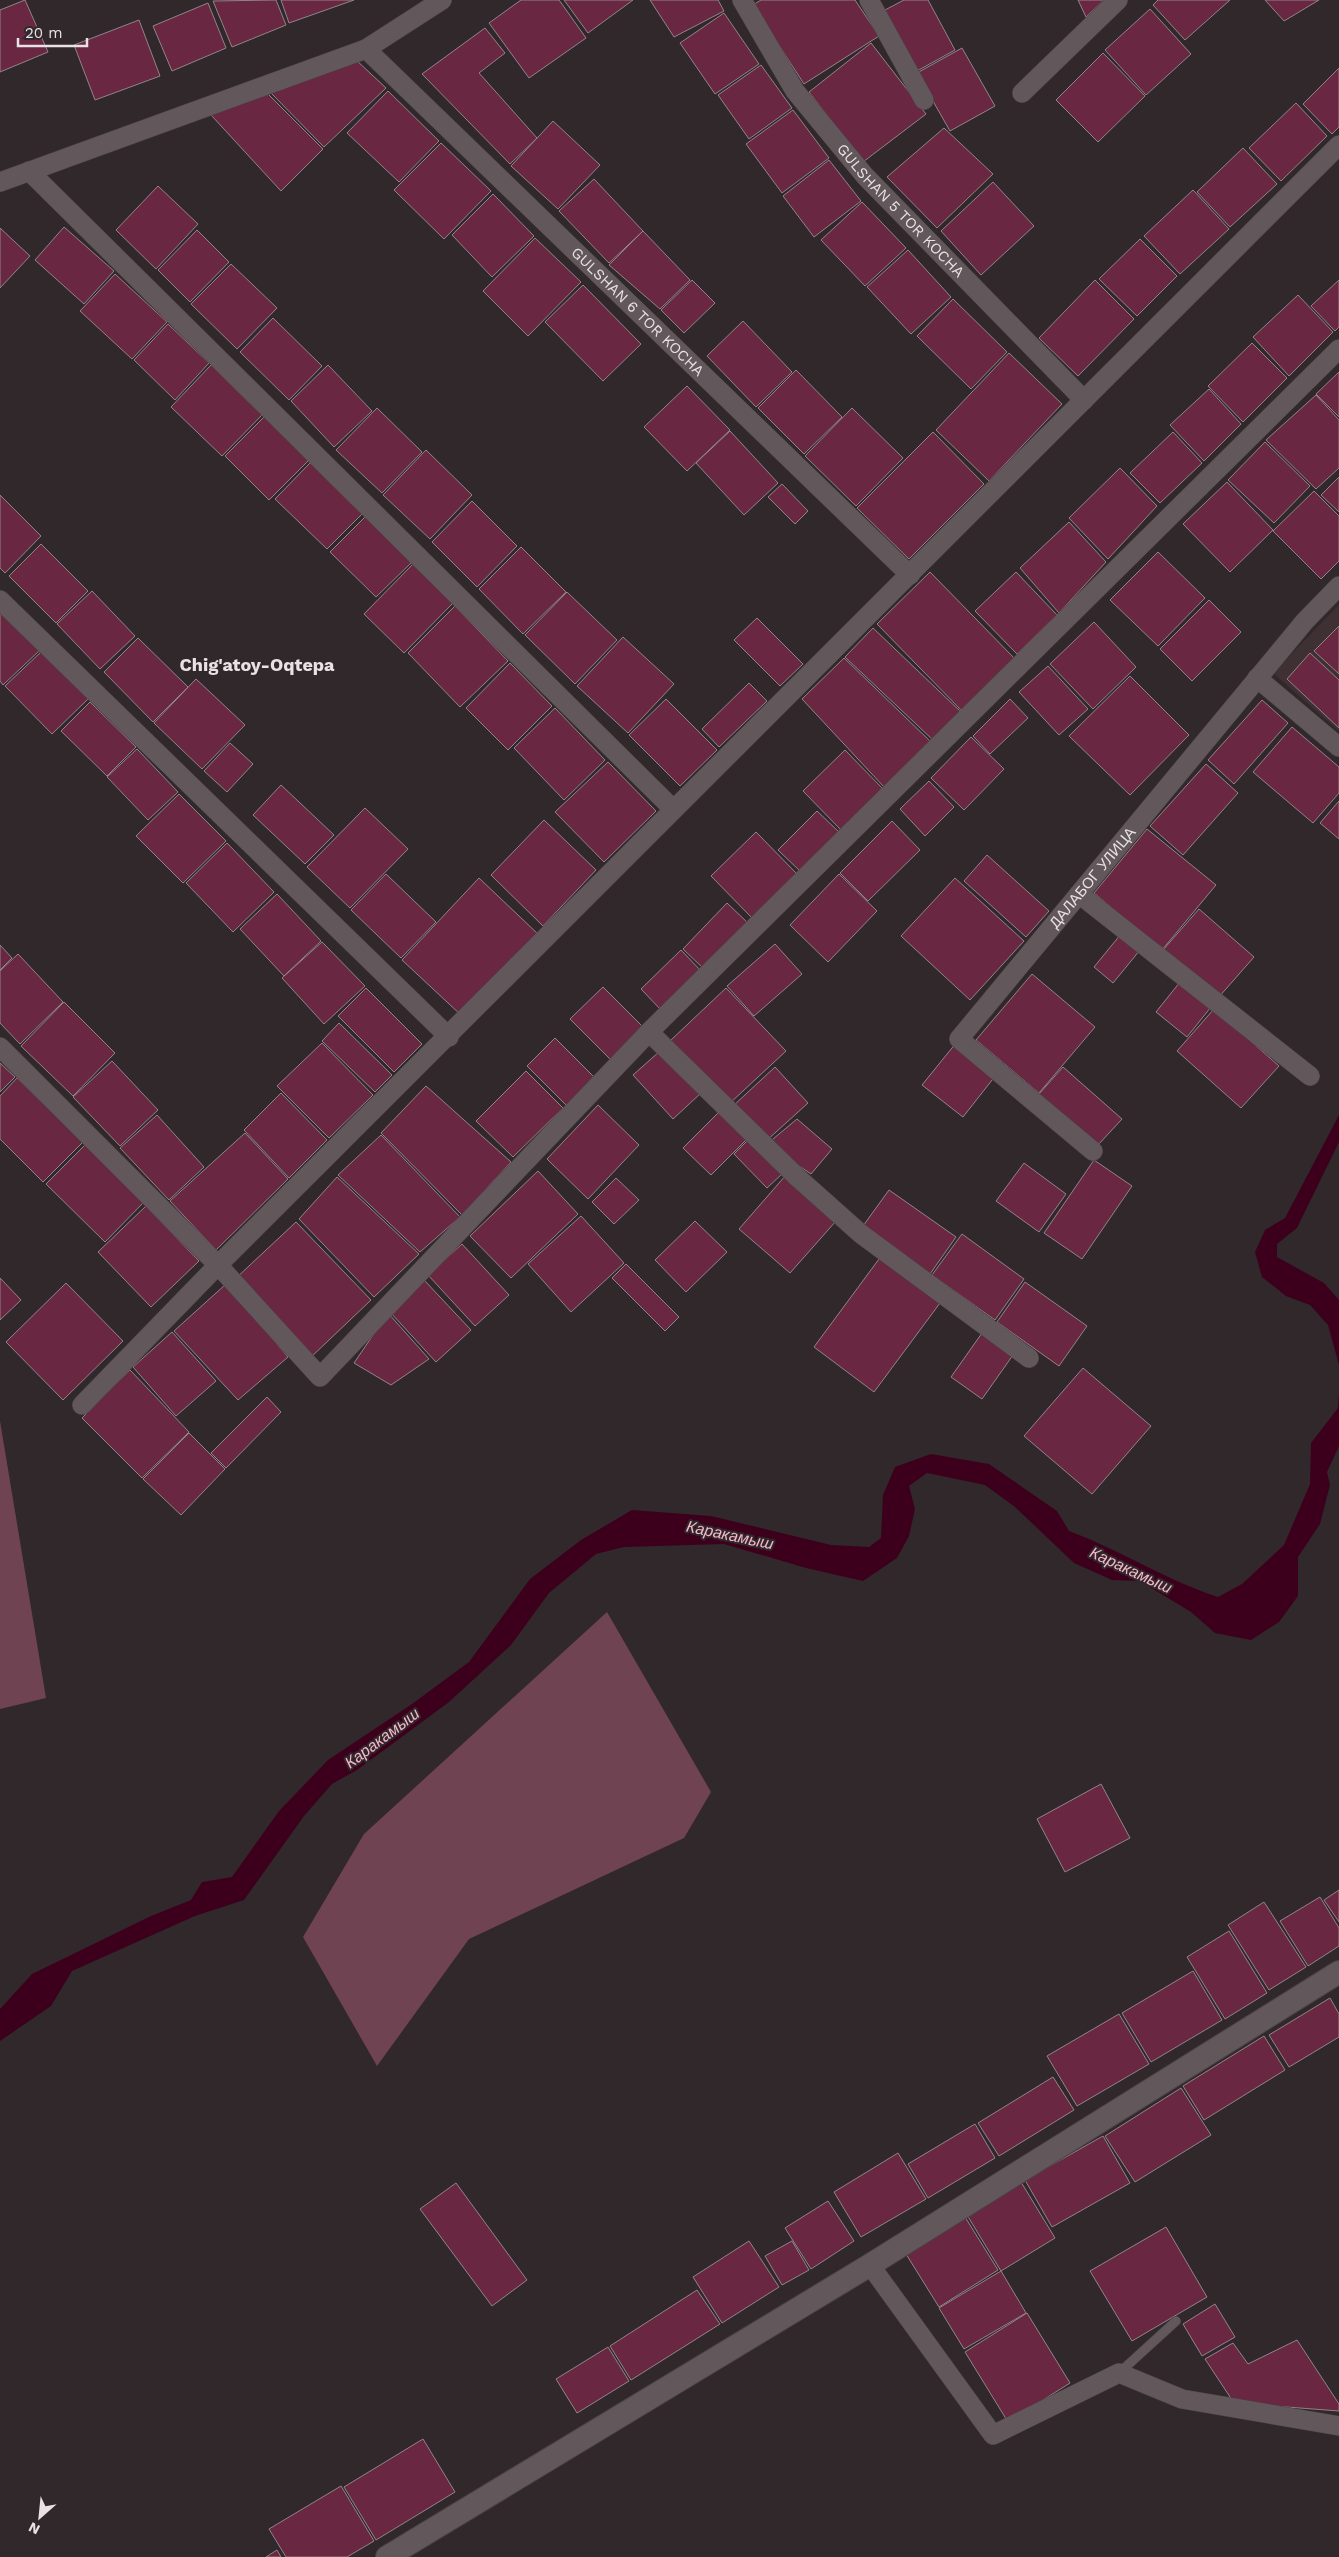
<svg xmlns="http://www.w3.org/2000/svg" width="1339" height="2557" font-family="'Work Sans',sans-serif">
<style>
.built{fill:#3f3034}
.green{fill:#704353}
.water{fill:#3c001c}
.building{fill:#692742;stroke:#908588}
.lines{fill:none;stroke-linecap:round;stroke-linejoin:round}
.service-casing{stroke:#4b4345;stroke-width:10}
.minor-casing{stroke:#4b4345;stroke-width:20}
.tertiary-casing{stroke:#4b4345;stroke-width:24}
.service{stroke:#62585b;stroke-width:9}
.minor{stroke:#62585b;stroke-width:19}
.tertiary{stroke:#62585b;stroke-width:22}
.labels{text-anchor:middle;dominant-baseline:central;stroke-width:4;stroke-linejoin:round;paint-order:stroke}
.street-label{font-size:15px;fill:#e8e2e4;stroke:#31282b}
.water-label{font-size:16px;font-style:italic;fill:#f6b6cb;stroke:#31282b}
.quarter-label{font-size:18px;font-weight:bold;fill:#e8e2e4;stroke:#31282b}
</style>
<rect width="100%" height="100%" fill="#31282b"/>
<path class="built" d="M 1339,605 L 1339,731 L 1273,673 Z"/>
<path class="green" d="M 0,1421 L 46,1698 L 0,1709 Z
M 607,1612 L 711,1792 L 684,1838 L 469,1939 L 377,2066 L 303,1937 L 364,1834 Z"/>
<path class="water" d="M 1339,1115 L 1339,1142 L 1297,1228 L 1277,1244 L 1277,1257 L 1324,1283 L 1339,1300 L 1339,1365 L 1328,1325 L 1310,1305 L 1286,1296 L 1262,1277 L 1255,1252 L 1265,1230 L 1285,1218 Z
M 1339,1392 L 1339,1446 L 1327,1472 L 1330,1485 L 1320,1524 L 1298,1557 L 1298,1596 L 1279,1622 L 1251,1640 L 1215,1633 L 1191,1612 L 1140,1581 L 1112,1580 L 1074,1563 L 1015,1507 L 985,1485 L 927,1473 L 909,1486 L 915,1509 L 909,1536 L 897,1558 L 863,1581 L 806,1568 L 724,1544 L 624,1547 L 596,1554 L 549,1593 L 511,1645 L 449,1702 L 357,1770 L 332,1784 L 304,1816 L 244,1900 L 195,1916 L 72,1971 L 51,2006 L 0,2041 L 0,2009 L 32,1974 L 151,1916 L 191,1900 L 202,1882 L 232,1877 L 279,1811 L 328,1760 L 412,1704 L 469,1662 L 530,1579 L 581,1540 L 632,1510 L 711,1516 L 831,1545 L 869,1547 L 881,1538 L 883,1495 L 895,1467 L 931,1454 L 989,1464 L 1057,1511 L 1069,1531 C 1120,1550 1166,1580 1218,1597 L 1242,1584 L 1284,1545 L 1310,1484 L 1311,1443 L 1338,1408 Z"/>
<path class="building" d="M 25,0 L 48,52 L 0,72 L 0,10 Z
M 276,0 L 286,25 L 232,47 L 213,1 Z
M 281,0 L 354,0 L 289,23 Z
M 521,0 L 559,0 L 586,38 L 529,78 L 489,23 Z
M 564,0 L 633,0 L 588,33 Z
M 650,0 L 718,0 L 724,11 L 674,37 Z
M 761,0 L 855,0 L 879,36 L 804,84 L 753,5 Z
M 904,0 L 928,0 L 955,50 L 917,71 L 885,10 Z
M 1078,0 L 1104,0 L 1086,17 Z
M 1158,0 L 1230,0 L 1185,40 L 1153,5 Z
M 1265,0 L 1319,0 L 1284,21 Z
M 208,3 L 226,48 L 172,71 L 153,26 Z
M 1150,9 L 1191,54 L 1146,95 L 1105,50 Z
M 724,13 L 759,64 L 715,94 L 680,43 Z
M 139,20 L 160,76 L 95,100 L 74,45 Z
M 485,28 L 505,53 L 479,73 L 537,138 L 510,164 L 422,74 Z
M 871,43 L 926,114 L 863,162 L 809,92 Z
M 962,48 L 995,106 L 950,131 L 917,73 Z
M 1103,53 L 1145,96 L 1098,142 L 1056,100 Z
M 355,59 L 386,88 L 324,147 L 271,93 Z
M 761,65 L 792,108 L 749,139 L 718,95 Z
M 1339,68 L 1339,127 L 1332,134 L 1303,104 Z
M 388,91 L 439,141 L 399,182 L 347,133 Z
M 267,93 L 323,149 L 281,191 L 211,115 Z
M 1296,103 L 1327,136 L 1281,181 L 1249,148 Z
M 793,110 L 829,158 L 782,193 L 746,144 Z
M 553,121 L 600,165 L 558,209 L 511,166 Z
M 944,128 L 993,174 L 937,228 L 887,177 Z
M 441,143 L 491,191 L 444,239 L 394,190 Z
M 1243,148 L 1277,184 L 1230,227 L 1197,192 Z
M 829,160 L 861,201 L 814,237 L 783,196 Z
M 594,179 L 643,231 L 609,263 L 559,211 Z
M 993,182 L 1034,226 L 981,275 L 941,231 Z
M 158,186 L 198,224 L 156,269 L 116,230 Z
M 1193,190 L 1229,229 L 1180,274 L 1144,236 Z
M 493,194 L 534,236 L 492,277 L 452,235 Z
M 862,202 L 906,248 L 865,286 L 821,240 Z
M 64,227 L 114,271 L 84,304 L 35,260 Z
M 0,228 L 30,256 L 0,288 Z
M 197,230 L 229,262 L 190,302 L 158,270 Z
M 643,231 L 690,280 L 660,309 L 609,265 Z
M 535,238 L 581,282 L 528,336 L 483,291 Z
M 1140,239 L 1177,276 L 1137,316 L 1099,279 Z
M 908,250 L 951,297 L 911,334 L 867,287 Z
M 231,264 L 277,308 L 237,349 L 191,304 Z
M 115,274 L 167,322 L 132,359 L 80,311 Z
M 692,280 L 715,303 L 684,333 L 661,310 Z
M 1095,280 L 1134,319 L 1078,376 L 1039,338 Z
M 1339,280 L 1339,327 L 1335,331 L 1311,306 Z
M 583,285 L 641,344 L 603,381 L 545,322 Z
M 1298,295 L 1333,332 L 1289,376 L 1253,337 Z
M 953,299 L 1007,352 L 971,389 L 917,336 Z
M 273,318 L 322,366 L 289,400 L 240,352 Z
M 743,321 L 792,372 L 756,407 L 707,356 Z
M 168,324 L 209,363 L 175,400 L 134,360 Z
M 1252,343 L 1287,378 L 1243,422 L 1208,386 Z
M 1009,353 L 1062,404 L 989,481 L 936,430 Z
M 211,365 L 262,415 L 222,456 L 171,407 Z
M 328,365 L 372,411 L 334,447 L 291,401 Z
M 796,370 L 842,417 L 804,454 L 758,408 Z
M 1339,372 L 1339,417 L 1316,394 Z
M 687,386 L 730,430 L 687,471 L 644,427 Z
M 1209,389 L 1241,424 L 1204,461 L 1170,425 Z
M 1316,395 L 1339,420 L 1339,468 L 1316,489 L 1266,440 Z
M 377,408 L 422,452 L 382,493 L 336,450 Z
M 852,408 L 903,458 L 856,506 L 805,456 Z
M 264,417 L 308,461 L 269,500 L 225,456 Z
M 730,431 L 778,483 L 744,515 L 696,463 Z
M 933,432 L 984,484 L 909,559 L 857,508 Z
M 1173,432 L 1202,463 L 1160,503 L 1130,473 Z
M 1265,442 L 1310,486 L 1274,523 L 1228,480 Z
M 426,450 L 472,495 L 430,539 L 383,495 Z
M 310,463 L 362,514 L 327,549 L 275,499 Z
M 1120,468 L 1157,506 L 1108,559 L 1069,518 Z
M 1339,477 L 1339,512 L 1321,495 Z
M 1227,482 L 1273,530 L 1230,572 L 1183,524 Z
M 782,484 L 808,511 L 795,524 L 768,497 Z
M 1314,491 L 1339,516 L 1339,561 L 1321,579 L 1273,531 Z
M 0,495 L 41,536 L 5,573 L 0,568 Z
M 472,501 L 517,546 L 477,587 L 432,542 Z
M 365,517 L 411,563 L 376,597 L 330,552 Z
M 1069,522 L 1106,562 L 1059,613 L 1020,568 Z
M 41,544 L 88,591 L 56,623 L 9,576 Z
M 521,547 L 566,592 L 523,634 L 479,589 Z
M 1158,552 L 1205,598 L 1158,646 L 1110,600 Z
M 413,564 L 453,603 L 404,653 L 364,614 Z
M 930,572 L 1015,659 L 962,711 L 877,624 Z
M 1016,572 L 1057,615 L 1017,654 L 975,611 Z
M 92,591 L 135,636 L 100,669 L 57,624 Z
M 567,592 L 617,640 L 575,684 L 525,635 Z
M 1209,600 L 1241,632 L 1192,681 L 1160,649 Z
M 455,606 L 508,661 L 460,707 L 408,653 Z
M 0,612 L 40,650 L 3,685 L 0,681 Z
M 757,618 L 803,664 L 780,686 L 734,640 Z
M 1094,622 L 1136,667 L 1093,709 L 1050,664 Z
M 1339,626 L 1339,674 L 1314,651 Z
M 873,628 L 961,712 L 934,741 L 845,657 Z
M 623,637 L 674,684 L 628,733 L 577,686 Z
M 138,638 L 188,687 L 153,722 L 104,672 Z
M 41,652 L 88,699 L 52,734 L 5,686 Z
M 1310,653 L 1339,680 L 1339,728 L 1287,679 Z
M 844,658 L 932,743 L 885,788 L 802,699 Z
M 510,663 L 552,706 L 508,750 L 466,708 Z
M 1048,666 L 1088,709 L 1059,735 L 1019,692 Z
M 1130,676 L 1189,735 L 1130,795 L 1069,736 Z
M 196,679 L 245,725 L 202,769 L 154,723 Z
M 749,683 L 767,701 L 719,747 L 702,729 Z
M 666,699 L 717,750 L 680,786 L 629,735 Z
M 1010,699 L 1028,718 L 990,754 L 973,736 Z
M 1262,700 L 1288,723 L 1234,784 L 1208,760 Z
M 90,702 L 136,747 L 107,776 L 61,731 Z
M 555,708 L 605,760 L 564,800 L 514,748 Z
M 1292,727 L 1339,767 L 1339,793 L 1313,823 L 1253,772 Z
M 971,737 L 1004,769 L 964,810 L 931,778 Z
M 230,743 L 253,764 L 227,792 L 204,771 Z
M 137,749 L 178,792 L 148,820 L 107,777 Z
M 845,750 L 883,789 L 841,830 L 803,791 Z
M 608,762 L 656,811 L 604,862 L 555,812 Z
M 1206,764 L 1238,793 L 1183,855 L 1150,826 Z
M 929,781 L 954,807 L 925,836 L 900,809 Z
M 281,785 L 334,835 L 305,864 L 253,815 Z
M 179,794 L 226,841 L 183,883 L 136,836 Z
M 1339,801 L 1339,839 L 1320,823 Z
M 365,808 L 408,849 L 350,908 L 307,867 Z
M 817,811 L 839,832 L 800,871 L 778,850 Z
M 544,820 L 596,870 L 543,926 L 491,875 Z
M 892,821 L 920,850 L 868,901 L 840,873 Z
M 1147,829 L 1216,885 L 1162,950 L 1094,893 Z
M 756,832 L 798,875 L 753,919 L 711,876 Z
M 227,843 L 274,892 L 233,932 L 186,883 Z
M 987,855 L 1049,911 L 1026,937 L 964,881 Z
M 386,874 L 436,922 L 401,958 L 351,910 Z
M 839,874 L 877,911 L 828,962 L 790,925 Z
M 479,878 L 539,935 L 462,1016 L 402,960 Z
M 955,878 L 1024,941 L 970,1000 L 901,936 Z
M 277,894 L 321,941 L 284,976 L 240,929 Z
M 727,903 L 749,924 L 705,970 L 683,949 Z
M 1199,909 L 1254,957 L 1218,998 L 1163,950 Z
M 1121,934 L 1140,950 L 1113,983 L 1094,967 Z
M 322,942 L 365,986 L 324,1024 L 282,978 Z
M 775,944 L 802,974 L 754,1016 L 727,986 Z
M 0,945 L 12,958 L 0,970 Z
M 681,950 L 702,972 L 662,1011 L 641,989 Z
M 18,954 L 63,1002 L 20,1044 L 0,1023 L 0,971 Z
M 1032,974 L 1095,1027 L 1039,1093 L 976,1040 Z
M 1180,982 L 1211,1007 L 1187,1037 L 1156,1012 Z
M 603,987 L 644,1028 L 611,1060 L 570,1019 Z
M 366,988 L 422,1044 L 394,1072 L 338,1016 Z
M 726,988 L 786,1051 L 729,1104 L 670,1041 Z
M 64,1002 L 115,1053 L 73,1096 L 21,1046 Z
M 1214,1009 L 1279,1066 L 1241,1108 L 1177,1051 Z
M 339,1023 L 392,1075 L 375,1092 L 322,1041 Z
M 555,1038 L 595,1078 L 567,1106 L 527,1066 Z
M 322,1043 L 373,1095 L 329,1138 L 277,1086 Z
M 956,1043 L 996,1075 L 963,1117 L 922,1085 Z
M 660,1051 L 701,1093 L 673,1119 L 633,1075 Z
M 112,1061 L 158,1110 L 120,1146 L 73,1097 Z
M 0,1063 L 15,1077 L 0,1092 Z
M 775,1067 L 808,1103 L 765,1142 L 732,1107 Z
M 1063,1067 L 1122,1119 L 1098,1145 L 1039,1094 Z
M 526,1071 L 563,1108 L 513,1157 L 476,1121 Z
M 17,1078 L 83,1142 L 43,1182 L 0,1139 L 0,1096 Z
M 426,1086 L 511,1162 L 462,1215 L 381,1133 Z
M 281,1093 L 327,1140 L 289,1178 L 244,1130 Z
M 598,1105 L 639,1145 L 588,1199 L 547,1159 Z
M 721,1110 L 749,1137 L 711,1175 L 683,1148 Z
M 157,1115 L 204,1167 L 169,1200 L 120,1148 Z
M 797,1119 L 832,1149 L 811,1174 L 767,1144 Z
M 245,1133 L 288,1179 L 216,1250 L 170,1201 Z
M 381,1135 L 460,1217 L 420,1252 L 338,1175 Z
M 750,1138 L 783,1173 L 767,1188 L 734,1154 Z
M 86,1144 L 144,1202 L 105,1242 L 46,1184 Z
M 1094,1160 L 1132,1186 L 1082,1259 L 1044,1233 Z
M 1024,1163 L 1066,1194 L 1039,1232 L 996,1201 Z
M 538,1171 L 578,1214 L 511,1278 L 470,1236 Z
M 786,1175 L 836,1221 L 790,1273 L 739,1229 Z
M 337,1177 L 419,1254 L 374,1297 L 299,1219 Z
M 616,1178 L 639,1200 L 614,1224 L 592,1202 Z
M 889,1190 L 956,1237 L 930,1274 L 863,1226 Z
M 146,1206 L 199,1261 L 151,1307 L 98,1252 Z
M 581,1216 L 624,1263 L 571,1312 L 528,1264 Z
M 695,1221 L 727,1252 L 686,1292 L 655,1260 Z
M 296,1222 L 371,1300 L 309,1359 L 234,1280 Z
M 962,1234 L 1024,1279 L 995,1320 L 932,1275 Z
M 462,1244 L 509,1295 L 475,1326 L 428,1275 Z
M 882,1255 L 943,1299 L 874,1392 L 814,1347 Z
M 626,1264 L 679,1317 L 665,1331 L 612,1278 Z
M 0,1278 L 21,1300 L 0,1320 Z
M 424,1280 L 471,1330 L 436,1362 L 390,1312 Z
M 1025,1282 L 1087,1326 L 1059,1366 L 997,1322 Z
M 66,1283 L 123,1341 L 63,1400 L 6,1342 Z
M 226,1284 L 288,1357 L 238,1400 L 174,1331 Z
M 388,1313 L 429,1359 L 391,1385 L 354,1363 Z
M 172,1332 L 216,1381 L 176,1416 L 133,1367 Z
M 982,1333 L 1013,1355 L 982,1399 L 951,1377 Z
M 1083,1368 L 1151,1426 L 1092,1494 L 1024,1436 Z
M 130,1370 L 189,1432 L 142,1478 L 82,1418 Z
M 267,1397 L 281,1412 L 226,1468 L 211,1453 Z
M 189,1433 L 225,1469 L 181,1515 L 143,1479 Z
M 1101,1784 L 1130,1838 L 1065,1872 L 1037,1819 Z
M 1339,1890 L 1339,1922 L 1324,1900 Z
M 1320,1897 L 1339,1928 L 1339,1946 L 1308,1966 L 1280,1921 Z
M 1264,1902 L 1306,1967 L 1269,1990 L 1228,1925 Z
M 1229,1931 L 1267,1993 L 1225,2019 L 1187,1957 Z
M 1193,1971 L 1222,2020 L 1151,2062 L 1122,2013 Z
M 1330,1998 L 1339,2014 L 1339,2037 L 1289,2067 L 1269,2035 Z
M 1119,2014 L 1149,2064 L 1077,2106 L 1047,2056 Z
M 1264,2036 L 1285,2070 L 1204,2120 L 1183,2086 Z
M 1053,2077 L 1074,2110 L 999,2156 L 978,2123 Z
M 1181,2088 L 1211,2135 L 1135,2182 L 1105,2136 Z
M 975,2124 L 995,2158 L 928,2198 L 908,2164 Z
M 1103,2136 L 1130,2183 L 1052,2227 L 1025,2180 Z
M 898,2153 L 926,2199 L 861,2237 L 834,2192 Z
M 1021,2182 L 1055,2238 L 1001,2271 L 967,2215 Z
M 456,2183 L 527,2280 L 492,2306 L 420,2209 Z
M 828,2201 L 854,2241 L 811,2269 L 785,2228 Z
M 965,2217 L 998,2270 L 939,2307 L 906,2254 Z
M 1166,2227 L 1207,2297 L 1132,2341 L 1090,2271 Z
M 749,2241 L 779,2287 L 722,2323 L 693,2277 Z
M 792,2241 L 809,2270 L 782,2285 L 765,2256 Z
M 1001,2271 L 1026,2313 L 964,2349 L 939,2308 Z
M 697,2290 L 720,2324 L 631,2380 L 610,2346 Z
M 1215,2304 L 1235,2337 L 1202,2356 L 1183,2324 Z
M 1027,2313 L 1070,2383 L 1008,2422 L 965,2352 Z
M 1297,2340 L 1339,2404 L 1339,2411 L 1234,2403 L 1205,2359 L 1233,2343 L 1248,2364 Z
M 608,2347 L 629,2381 L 577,2413 L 556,2379 Z
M 423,2439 L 455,2492 L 376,2540 L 344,2487 Z
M 341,2486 L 374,2541 L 347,2557 L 286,2557 L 269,2529 Z
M 277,2550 L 281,2557 L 266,2557 Z"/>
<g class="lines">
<defs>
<path id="service" d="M 1119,2373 L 1176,2321"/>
<g id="minor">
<path id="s1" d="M 742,0 L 795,91 L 865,176 L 1084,400"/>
<path d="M 869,0 L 924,100"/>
<path id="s2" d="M 366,49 L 910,575"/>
<path d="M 1022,93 L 1118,0"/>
<path d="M 29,171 L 673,809"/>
<path d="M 0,182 L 366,49 L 442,0"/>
<path d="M 0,600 L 449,1037"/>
<path d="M 1257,678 L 1339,747"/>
<path d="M 1079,894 L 1310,1076"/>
<path d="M 649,1032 L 797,1177 L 861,1234 L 1029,1358"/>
<path d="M 0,1047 L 218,1265 L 320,1377 L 649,1032 L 1339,349"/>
<path id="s3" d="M 1093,1151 L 959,1039 L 1305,621 L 1339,586"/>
<path d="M 82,1405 L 218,1265 L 1339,145"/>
<path d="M 870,2265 L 993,2435 L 1119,2373 L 1182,2399 L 1339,2426"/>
</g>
<path id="tertiary" d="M 387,2557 L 870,2265 L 1339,1972"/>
</defs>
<use href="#service" class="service-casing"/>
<use href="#minor" class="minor-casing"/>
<use href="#tertiary" class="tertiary-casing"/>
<use href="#service" class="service"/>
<use href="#minor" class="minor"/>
<use href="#tertiary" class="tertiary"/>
</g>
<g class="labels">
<g class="street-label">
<text stroke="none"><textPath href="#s1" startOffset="265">GULSHAN 5 TOR KOCHA</textPath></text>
<text stroke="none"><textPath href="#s2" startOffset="378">GULSHAN 6 TOR KOCHA</textPath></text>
<text stroke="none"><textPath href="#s3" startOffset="384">ДАЛАБОГ УЛИЦА</textPath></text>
</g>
<g class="water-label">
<text transform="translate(730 1535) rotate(12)">Каракамыш</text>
<text transform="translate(1131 1570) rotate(25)">Каракамыш</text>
<text transform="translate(382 1738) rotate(-37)">Каракамыш</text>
</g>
<g class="quarter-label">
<text x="257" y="664">Chig'atoy-Oqtepa</text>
</g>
</g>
<g transform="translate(40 2517) rotate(207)" stroke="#31282b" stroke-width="4" paint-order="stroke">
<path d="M0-4L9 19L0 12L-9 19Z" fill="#e8e2e4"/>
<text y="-8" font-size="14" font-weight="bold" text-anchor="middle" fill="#e8e2e4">N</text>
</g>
<path d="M18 38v8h69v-8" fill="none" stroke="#e8e2e4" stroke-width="2.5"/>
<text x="25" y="38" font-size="15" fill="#e8e2e4" stroke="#31282b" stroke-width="4" paint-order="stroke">20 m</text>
</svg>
